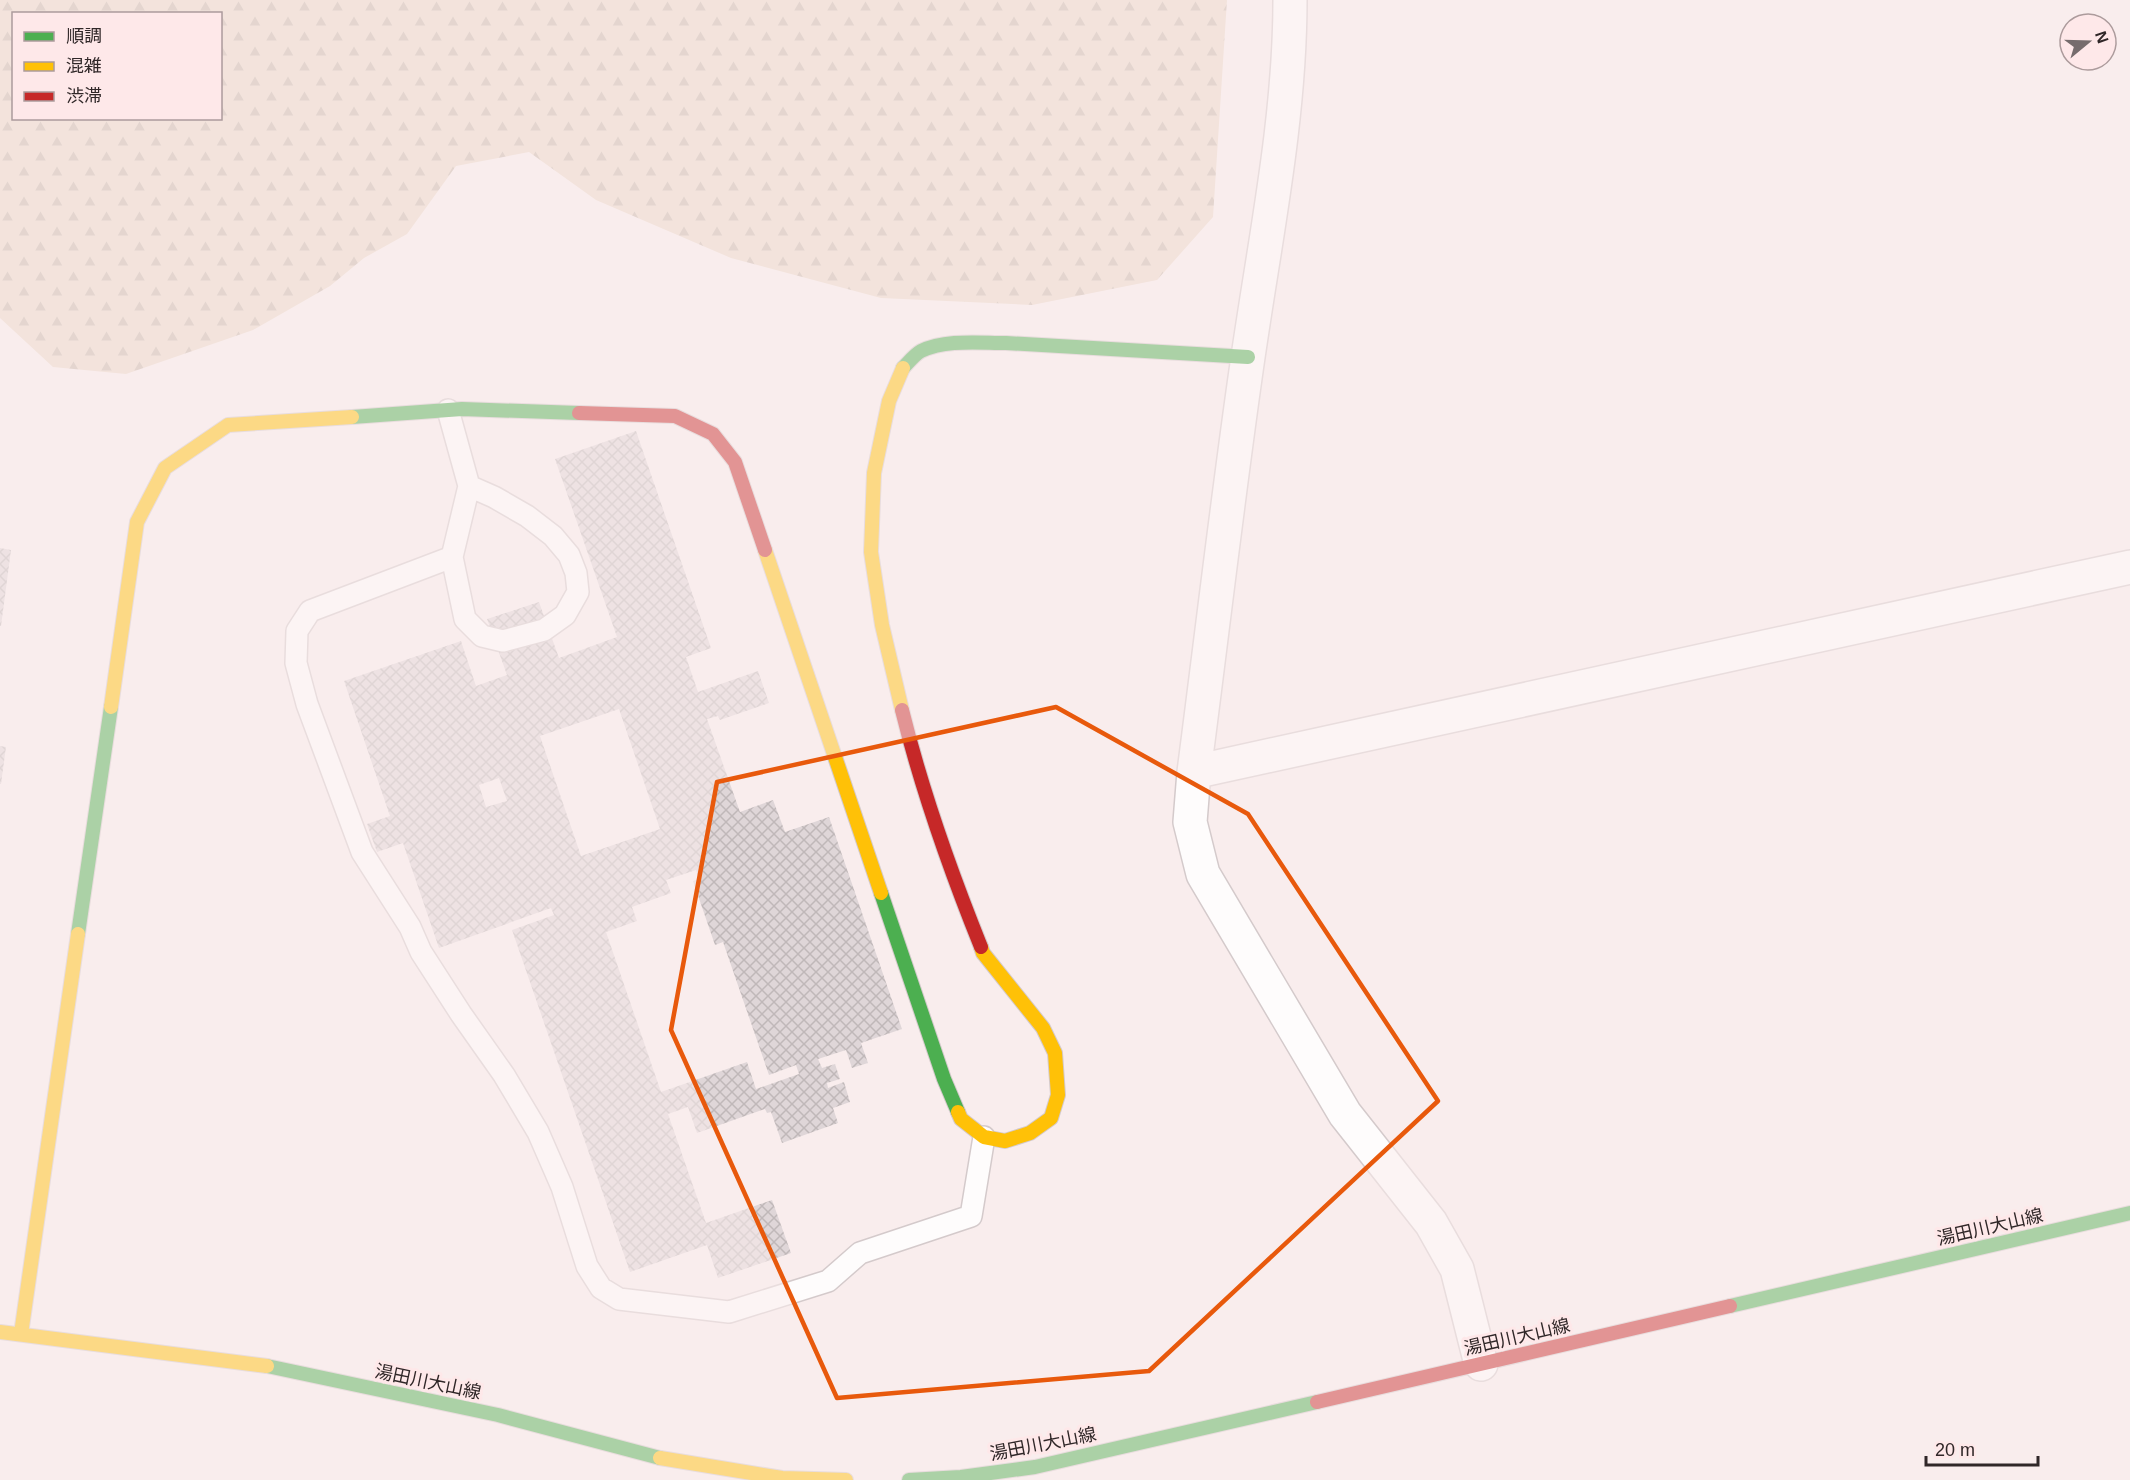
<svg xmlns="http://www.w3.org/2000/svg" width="2130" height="1480" font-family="Helvetica,'Noto Sans JP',sans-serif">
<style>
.forest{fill:url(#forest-firs);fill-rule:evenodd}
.building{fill:url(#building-cross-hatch);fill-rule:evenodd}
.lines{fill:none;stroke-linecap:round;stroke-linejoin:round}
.lane-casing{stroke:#d4cacb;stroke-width:24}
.street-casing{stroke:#d4cacb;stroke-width:36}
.fast-casing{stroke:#d4cacb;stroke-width:16}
.slow-casing{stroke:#d4cacb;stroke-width:16}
.jam-casing{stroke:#d4cacb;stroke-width:16}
.lane{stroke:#fefcfc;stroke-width:21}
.street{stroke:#fefcfc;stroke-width:33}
.fast{stroke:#4caf50;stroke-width:14}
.slow{stroke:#ffc107;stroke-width:14}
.jam{stroke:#c62828;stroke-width:14}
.marked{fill:none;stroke:#e8590c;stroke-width:4.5;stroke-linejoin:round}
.labels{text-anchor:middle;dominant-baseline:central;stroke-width:6;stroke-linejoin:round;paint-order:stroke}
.street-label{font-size:18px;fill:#302728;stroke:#fee8e9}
</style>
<defs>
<pattern id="forest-firs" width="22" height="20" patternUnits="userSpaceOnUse" patternTransform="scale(1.5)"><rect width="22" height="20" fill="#ead8c8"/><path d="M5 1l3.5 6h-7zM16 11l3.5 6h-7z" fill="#c9b9ac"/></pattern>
<pattern id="building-cross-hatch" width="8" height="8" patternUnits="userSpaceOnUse" patternTransform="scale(1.5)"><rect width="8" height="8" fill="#dfd6d8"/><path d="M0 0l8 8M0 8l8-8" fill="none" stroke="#c0b8b9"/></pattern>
</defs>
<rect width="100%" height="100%" fill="#f9eded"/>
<path class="forest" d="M 0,0 L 1227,0 L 1213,217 L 1157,280 L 1032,305 L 881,298 L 731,258 L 596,200 L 529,152 L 456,166 L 407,234 L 364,258 L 330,286 L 253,330 L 126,374 L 53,367 L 0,318 ZM 14,14 L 220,14 L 220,118 L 14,118 Z"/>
<path class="building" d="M 636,431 L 711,648 L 686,657 L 698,692 L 758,671 L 769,703 L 720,720 L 718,716 L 707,719 L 740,812 L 773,800 L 785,832 L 829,817 L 902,1029 L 861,1043 L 868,1063 L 852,1068 L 846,1050 L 818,1059 L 822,1068 L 835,1064 L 840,1079 L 827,1083 L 828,1088 L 844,1082 L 850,1102 L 833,1108 L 838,1123 L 782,1143 L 771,1112 L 767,1113 L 765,1109 L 697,1133 L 688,1107 L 668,1114 L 706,1223 L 772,1200 L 791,1253 L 718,1278 L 707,1245 L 630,1272 L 512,930 L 554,915 L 551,908 L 439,948 L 403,843 L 377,852 L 367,824 L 390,816 L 344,681 L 461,641 L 476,686 L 507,675 L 487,619 L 539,602 L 559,658 L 617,637 L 555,459 ZM 619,709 L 660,829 L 581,856 L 540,736 ZM 499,778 L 507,801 L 486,807 L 479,785 ZM 696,870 L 699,879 L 693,881 L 715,945 L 723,942 L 769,1075 L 796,1065 L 799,1074 L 756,1089 L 747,1062 L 661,1092 L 606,932 L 637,921 L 632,907 L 671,893 L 666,880 Z
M 0,548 L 11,550 L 1,626 L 0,626 Z
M 0,746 L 6,747 L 1,784 L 0,784 Z"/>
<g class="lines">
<defs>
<path id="lane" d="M 448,410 L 469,486 L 452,557 L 465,619 L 482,636 L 503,641 L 544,630 L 565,615 L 578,592 L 576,573 L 569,555 L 553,536 L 527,516 L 494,497 L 469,486
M 452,557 L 310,611 L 297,631 L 296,663 L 307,704 L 362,852 L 410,927 L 421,952 L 461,1014 L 504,1075 L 538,1132 L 562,1187 L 587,1266 L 601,1288 L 619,1299 L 729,1312 L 828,1281 L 860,1253 L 971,1216 L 984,1137"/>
<path id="street" d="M 1290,0 C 1290,120 1265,239 1248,357 C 1228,495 1212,634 1194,772 L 1190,822 L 1203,874 L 1345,1114 L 1431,1223 L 1457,1269 L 1481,1364
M 1194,772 L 2130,567"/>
<path id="fast" d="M 903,368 C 908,363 914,355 921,351 C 946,339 979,343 1006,343 L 1248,357
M 352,417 L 462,409 L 579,413
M 881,893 L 944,1079 L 958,1112
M 78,934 L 111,707
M 1730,1306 L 2130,1213
M 267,1366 L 498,1415 L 660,1458
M 909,1480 L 961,1477 L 1035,1467 L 1317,1402"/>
<path id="slow" d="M 765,550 L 881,893
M 111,707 L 137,522 L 165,468 L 228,425 L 352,417
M 902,710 L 882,625 L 871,552 L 874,473 L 889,401 L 903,368
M 958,1112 L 961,1119 L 984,1137 L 1005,1141 L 1030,1133 L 1051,1118 L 1058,1095 L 1055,1053 L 1043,1028 L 983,953 L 981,947
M 0,1332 L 267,1366
M 21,1334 L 78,934
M 660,1458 L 782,1478 L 846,1480"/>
<path id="jam" d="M 579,413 L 675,416 L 713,434 L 735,462 L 765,550
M 902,710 C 922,791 950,870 981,947
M 1317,1402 L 1730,1306"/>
</defs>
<use href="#lane" class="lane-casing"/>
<use href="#street" class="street-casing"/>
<use href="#fast" class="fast-casing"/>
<use href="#slow" class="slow-casing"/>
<use href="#jam" class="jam-casing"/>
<use href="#lane" class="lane"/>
<use href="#street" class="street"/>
<use href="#fast" class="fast"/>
<use href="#slow" class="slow"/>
<use href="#jam" class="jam"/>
</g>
<path d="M0 0H2130V1480H0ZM 1056,707 L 1248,814 L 1438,1101 L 1149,1371 L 837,1398 L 671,1030 L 717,782 Z" fill="#f9eded" fill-opacity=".55" fill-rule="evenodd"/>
<path class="marked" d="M 1056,707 L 1248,814 L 1438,1101 L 1149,1371 L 837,1398 L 671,1030 L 717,782 Z"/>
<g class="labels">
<g class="street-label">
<text transform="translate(1990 1227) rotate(-13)">湯田川大山線</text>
<text transform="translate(1517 1337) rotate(-13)">湯田川大山線</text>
<text transform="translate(428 1382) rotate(12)">湯田川大山線</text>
<text transform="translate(1043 1444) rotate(-11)">湯田川大山線</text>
</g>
</g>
<rect x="12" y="12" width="210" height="108" fill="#fee8e9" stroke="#ac9b9c" stroke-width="1.5"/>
<rect x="24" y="32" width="30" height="9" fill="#4caf50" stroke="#ac9b9c" stroke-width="1.5"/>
<text x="66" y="42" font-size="18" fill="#302728">順調</text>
<rect x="24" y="62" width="30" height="9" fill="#ffc107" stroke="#ac9b9c" stroke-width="1.5"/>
<text x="66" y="72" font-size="18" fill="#302728">混雑</text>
<rect x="24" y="92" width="30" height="9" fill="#c62828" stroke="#ac9b9c" stroke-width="1.5"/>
<text x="66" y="102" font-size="18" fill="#302728">渋滞</text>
<g transform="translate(2088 42) rotate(71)"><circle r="28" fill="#fee8e9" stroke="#ac9b9c" stroke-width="1.5"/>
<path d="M0-4.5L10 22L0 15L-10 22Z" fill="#766c6d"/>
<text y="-9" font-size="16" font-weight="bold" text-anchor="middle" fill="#302728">N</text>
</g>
<path d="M1926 1456v9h112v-9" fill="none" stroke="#302728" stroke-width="3"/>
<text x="1935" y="1456" font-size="18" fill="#302728" stroke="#fee8e9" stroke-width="4.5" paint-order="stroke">20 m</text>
</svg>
